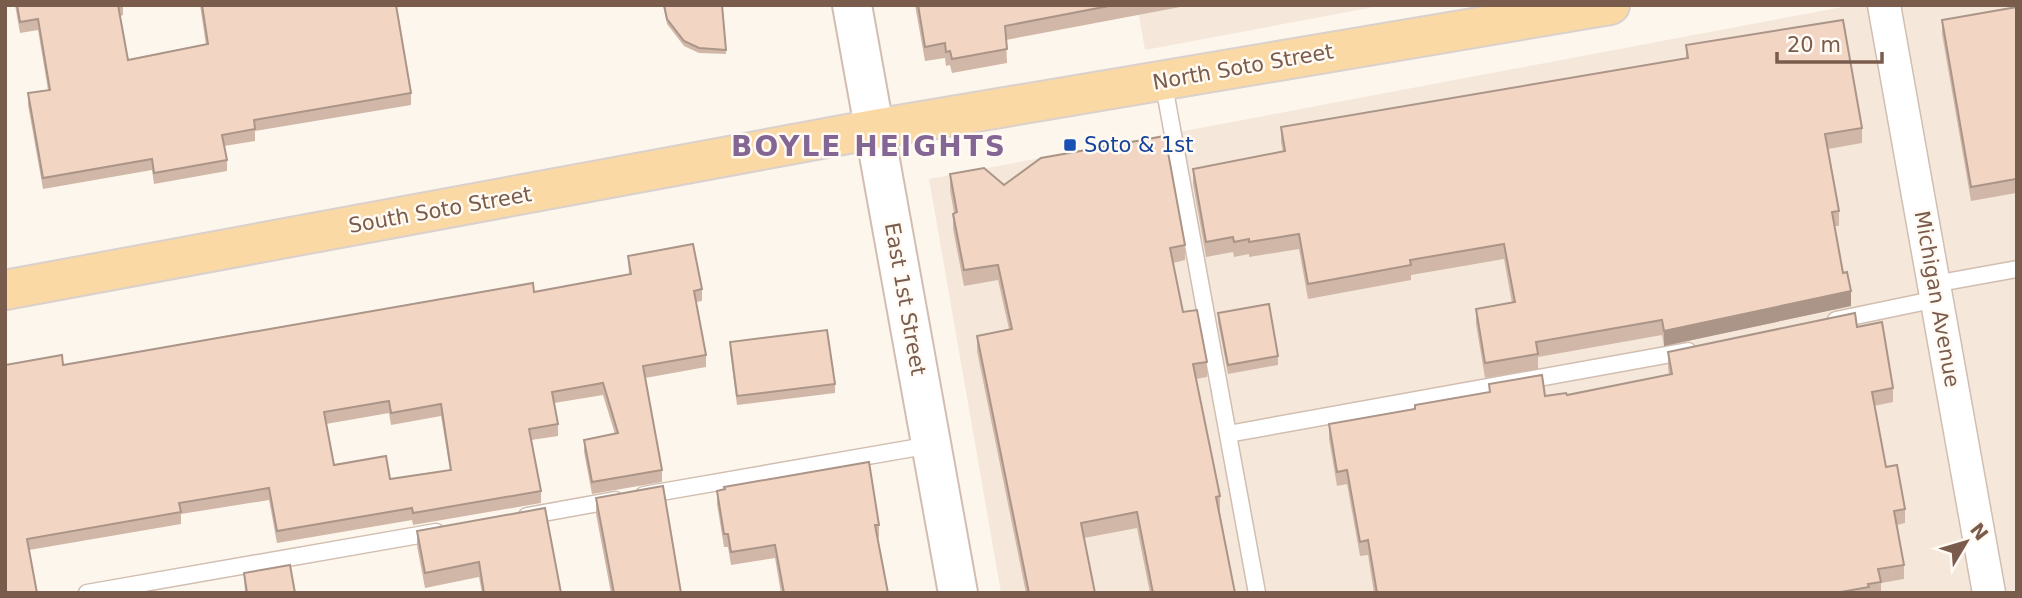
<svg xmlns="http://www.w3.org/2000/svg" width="2022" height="598" font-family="'DejaVu Sans',sans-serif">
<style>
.residential{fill:#f5e8da}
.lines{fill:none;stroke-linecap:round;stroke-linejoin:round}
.service-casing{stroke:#d1beb0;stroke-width:19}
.minor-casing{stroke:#d1beb0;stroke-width:35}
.tertiary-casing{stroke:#d1beb0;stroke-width:42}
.primary-casing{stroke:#dad1cd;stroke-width:42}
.service{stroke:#fff;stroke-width:16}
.minor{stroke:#fff;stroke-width:32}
.tertiary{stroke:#fff;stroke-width:38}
.primary{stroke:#fbd9a5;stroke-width:38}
.wall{fill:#d1b7a8;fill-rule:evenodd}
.shaded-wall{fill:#aa9588}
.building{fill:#f3d5c3;stroke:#aa9588;stroke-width:2;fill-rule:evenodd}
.transit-dot{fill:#1a4fb4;stroke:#fffaf3;stroke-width:2.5}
.labels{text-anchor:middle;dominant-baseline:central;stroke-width:5;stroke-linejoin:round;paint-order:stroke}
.street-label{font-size:21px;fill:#7a5c4d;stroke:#fffaf3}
.transit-label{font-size:21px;fill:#164399;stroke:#fffaf3;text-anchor:start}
.district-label{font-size:28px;font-weight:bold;letter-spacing:2px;fill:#846695;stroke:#fffaf3}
</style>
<rect width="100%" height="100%" fill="#fdf6ec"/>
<path class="residential" d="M 1137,5 L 1385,5 L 1145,50 Z
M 1853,5 L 2017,5 L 2017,593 L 1001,593 L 929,179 Z"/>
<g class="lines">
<defs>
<path id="service" d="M 1163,80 L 1257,593
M 1934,284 L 2017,269
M 1836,320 L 1937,299
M 1228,434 L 1688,351
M 644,495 L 931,445
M 527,516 L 615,500
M 87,593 L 436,532"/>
<path id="minor" d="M 1884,5 L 1989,593"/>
<path id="tertiary" d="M 852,5 L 958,593"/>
<path id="primary" d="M 5,290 L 875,129 L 1610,5"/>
</defs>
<use href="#service" class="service-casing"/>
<use href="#minor" class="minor-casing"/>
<use href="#tertiary" class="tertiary-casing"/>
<use href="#primary" class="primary-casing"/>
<use href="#service" class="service"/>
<use href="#minor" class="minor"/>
<use href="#tertiary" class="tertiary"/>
<use href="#primary" class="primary"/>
</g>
<path class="wall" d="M 15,5 L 123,5 L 123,15 L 120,16 L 128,60 L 206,45 L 200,5 L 396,5 L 411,93 L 411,105 L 255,131 L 255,141 L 224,146 L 227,160 L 227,171 L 154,184 L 152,170 L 43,189 L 28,105 L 28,93 L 48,90 L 38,30 L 20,33 Z
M 663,5 L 722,5 L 726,54 L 699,53 L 684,46 L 667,24 Z
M 915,5 L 1191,5 L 1006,40 L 1007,63 L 952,73 L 950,65 L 946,66 L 945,58 L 925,61 Z
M 2017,7 L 2017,200 L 2016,193 L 1971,201 L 1942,34 L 1942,20 Z
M 1686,45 L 1862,128 L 1862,143 L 1828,149 L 1839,211 L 1839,226 L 1835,226 L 1843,273 L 1851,306 L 1664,346 L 1662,335 L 1538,357 L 1538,369 L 1485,378 L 1476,324 L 1476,309 L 1512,303 L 1504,259 L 1411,275 L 1411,280 L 1308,299 L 1299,249 L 1249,257 L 1249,254 L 1234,257 L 1233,252 L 1206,257 L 1193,184 L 1193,169 L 1283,152 L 1281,142 L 1281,127 L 1686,58 Z
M 950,174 L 1004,185 L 1185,245 L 1185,260 L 1173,263 L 1183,312 L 1207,362 L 1207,377 L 1196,379 L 1220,496 L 1220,512 L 1235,593 L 1150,593 L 1137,528 L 1084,538 L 1095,593 L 1026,593 L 977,351 L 977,336 L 1009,329 L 998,280 L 964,286 L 953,229 L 953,214 L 954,213 L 950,190 Z
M 628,256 L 702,289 L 702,301 L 696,302 L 706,355 L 706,367 L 645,378 L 662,470 L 662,482 L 592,494 L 584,452 L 584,440 L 615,434 L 603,395 L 554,403 L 558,424 L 558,436 L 531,440 L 541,491 L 541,503 L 413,525 L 412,520 L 277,543 L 269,500 L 181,514 L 181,524 L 29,550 L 5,593 L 63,365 L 534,292 L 629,275 ZM 389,413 L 391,425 L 441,416 L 450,470 L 390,479 L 334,465 L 326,424 Z
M 1218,313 L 1278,356 L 1278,365 L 1228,374 L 1218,322 Z
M 1857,327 L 1893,388 L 1893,402 L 1874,406 L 1886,467 L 1905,509 L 1905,523 L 1897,525 L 1904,565 L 1904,579 L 1881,583 L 1881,593 L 1374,593 L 1368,555 L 1360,556 L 1347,484 L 1337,486 L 1329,439 L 1329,424 L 1415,409 L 1415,405 L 1489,392 L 1489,384 L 1545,396 L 1567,395 L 1669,375 L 1668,367 L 1668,352 Z
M 730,342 L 835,384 L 835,393 L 737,405 L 730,351 Z
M 717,491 L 879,525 L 879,537 L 878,538 L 888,593 L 781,593 L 775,558 L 731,565 L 728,547 L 724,547 L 717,504 Z
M 596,498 L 681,593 L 611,593 L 596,514 Z
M 417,531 L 561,593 L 482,593 L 479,577 L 425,588 L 417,546 Z
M 244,573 L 295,593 L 245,593 Z"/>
<path class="shaded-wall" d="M 1851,291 L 1851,306 L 1664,346 L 1664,331 Z"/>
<path class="building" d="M 17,5 L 118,5 L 128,60 L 208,44 L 202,5 L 396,5 L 411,93 L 254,120 L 255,129 L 222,135 L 227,160 L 154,173 L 152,159 L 43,178 L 28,93 L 50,90 L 38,19 L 20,22 Z
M 664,5 L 722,5 L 726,50 L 699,48 L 684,41 L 667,19 Z
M 918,5 L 1114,5 L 1005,26 L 1007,49 L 952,59 L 950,51 L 946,52 L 945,43 L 925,47 Z
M 2017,7 L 2017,185 L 2016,179 L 1971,187 L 1942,20 Z
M 1843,20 L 1862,128 L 1825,134 L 1839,211 L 1832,212 L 1843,273 L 1847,272 L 1851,291 L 1664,331 L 1662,320 L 1536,342 L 1538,354 L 1485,363 L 1476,309 L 1515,302 L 1504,244 L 1410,260 L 1411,265 L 1308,284 L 1299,234 L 1249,242 L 1249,239 L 1234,242 L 1233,237 L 1206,242 L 1193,169 L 1285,151 L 1281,127 L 1688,58 L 1686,45 Z
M 1165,136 L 1185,245 L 1170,248 L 1183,312 L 1197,310 L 1207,362 L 1193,364 L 1220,496 L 1216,497 L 1235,593 L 1153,593 L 1137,512 L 1081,523 L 1095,593 L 1029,593 L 977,336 L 1012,329 L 998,265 L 964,270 L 953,214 L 957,212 L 950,174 L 984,168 L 1004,185 L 1041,158 Z
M 693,244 L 702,289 L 694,291 L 706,355 L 643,366 L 662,470 L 592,482 L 584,440 L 618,433 L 603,383 L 552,392 L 558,424 L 529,429 L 541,491 L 413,513 L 412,508 L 277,531 L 269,488 L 179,503 L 181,512 L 27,539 L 37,593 L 5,593 L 5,365 L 62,355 L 63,365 L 533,283 L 534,292 L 631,274 L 628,256 ZM 389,401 L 391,413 L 441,404 L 451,470 L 390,479 L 386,456 L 334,465 L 324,412 Z
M 1269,304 L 1278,356 L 1228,365 L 1218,313 Z
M 1855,313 L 1857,327 L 1882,322 L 1893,388 L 1872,392 L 1886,467 L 1897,465 L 1905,509 L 1894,511 L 1904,565 L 1878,569 L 1881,582 L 1868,584 L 1869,587 L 1835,593 L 1377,593 L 1368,540 L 1360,542 L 1347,470 L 1337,472 L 1329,424 L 1415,409 L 1415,405 L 1490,392 L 1489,384 L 1542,375 L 1545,396 L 1566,393 L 1567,395 L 1672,374 L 1668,352 Z
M 827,330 L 835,384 L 737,396 L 730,342 Z
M 869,462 L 879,525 L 875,525 L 888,593 L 784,593 L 775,545 L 731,552 L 728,534 L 724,534 L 717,491 L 725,489 L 724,487 Z
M 663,486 L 681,593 L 614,593 L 596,498 Z
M 545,508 L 561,593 L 484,593 L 479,562 L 425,573 L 417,531 Z
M 290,565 L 295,593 L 247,593 L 244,573 Z"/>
<rect class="transit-dot" x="1063" y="138" width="14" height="14" rx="3.5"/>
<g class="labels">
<g class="street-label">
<text transform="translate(1243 67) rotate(-10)">North Soto Street</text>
<text transform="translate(440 210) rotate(-10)">South Soto Street</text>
<text transform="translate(905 299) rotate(80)">East 1st Street</text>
<text transform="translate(1937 299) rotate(80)">Michigan Avenue</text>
</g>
<g class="transit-label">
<text x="1084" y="145">Soto &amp; 1st</text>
</g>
<g class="district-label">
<text x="869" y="146">BOYLE HEIGHTS</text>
</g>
</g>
<rect width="2022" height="598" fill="none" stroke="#7a5c4d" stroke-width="14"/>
<g transform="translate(1966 542) rotate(52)" stroke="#fffaf3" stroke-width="5" paint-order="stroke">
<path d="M0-5L12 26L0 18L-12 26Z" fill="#7a5c4d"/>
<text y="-10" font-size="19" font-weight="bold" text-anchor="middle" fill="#7a5c4d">N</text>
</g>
<path d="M1777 52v10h105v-10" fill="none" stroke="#7a5c4d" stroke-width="3.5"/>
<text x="1787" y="52" font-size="21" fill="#7a5c4d" stroke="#fffaf3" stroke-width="5" paint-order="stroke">20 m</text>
</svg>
